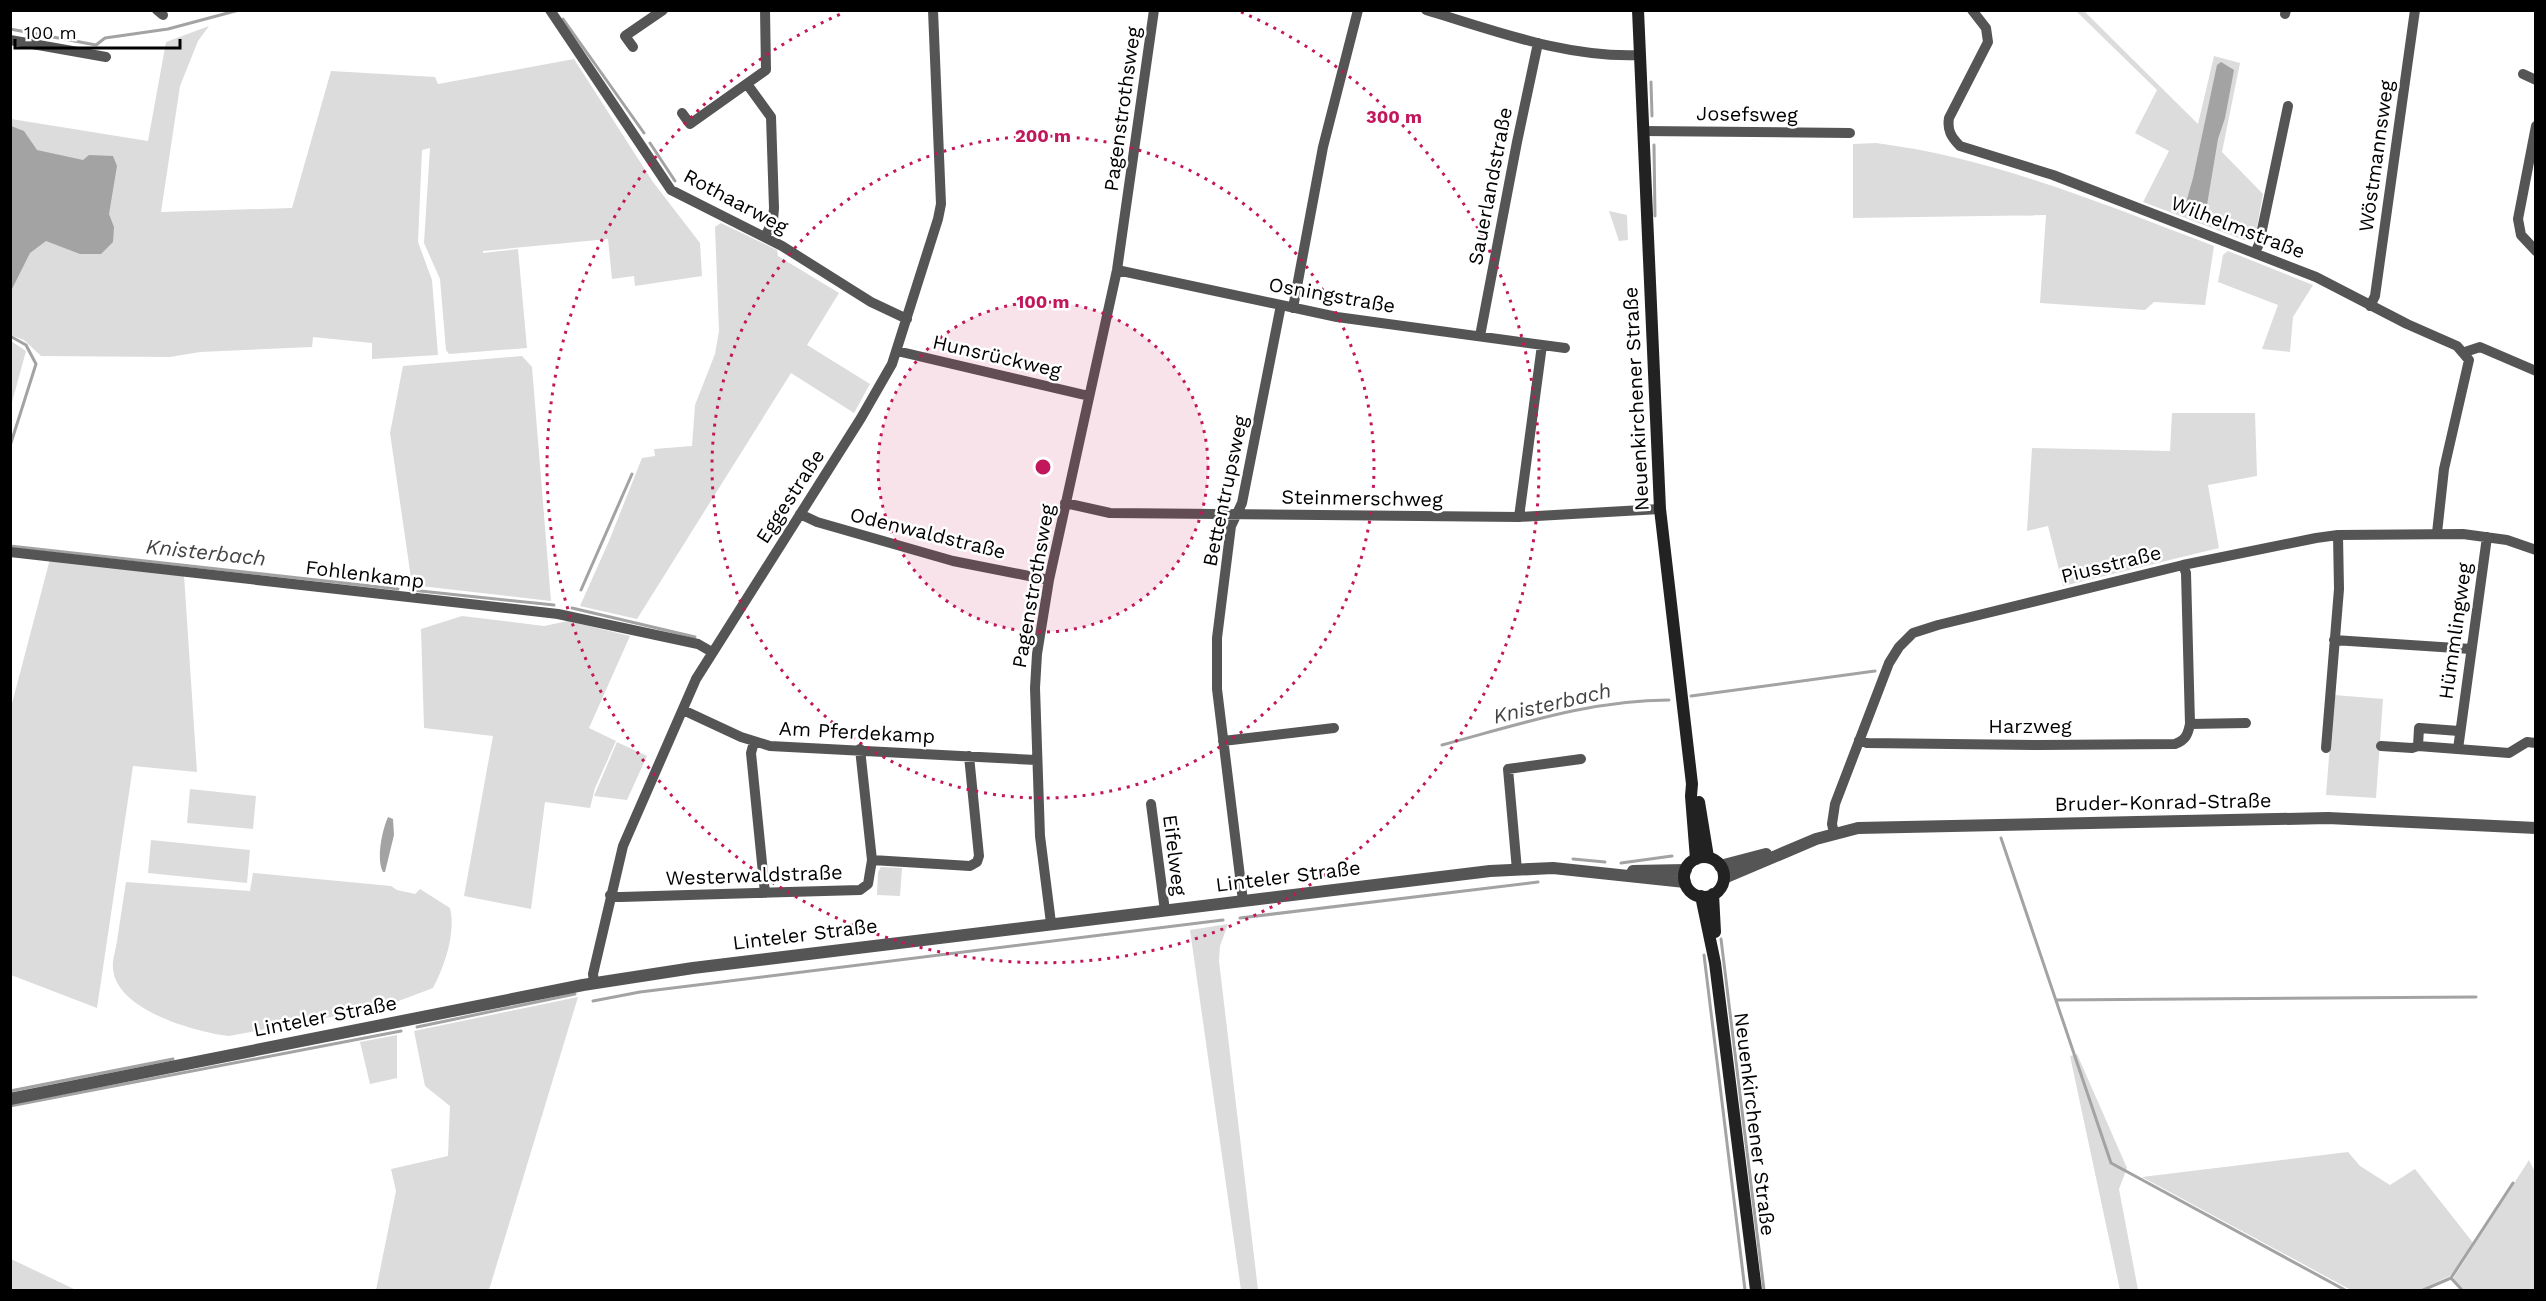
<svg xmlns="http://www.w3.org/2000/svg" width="2546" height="1301" font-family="'Work Sans',sans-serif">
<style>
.green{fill:#dcdcdc}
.water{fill:#a3a3a3}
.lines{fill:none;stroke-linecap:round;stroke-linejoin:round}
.stream{stroke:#a3a3a3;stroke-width:3}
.minor{stroke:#555;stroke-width:10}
.tertiary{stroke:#555;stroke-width:12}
.secondary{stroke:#222;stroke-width:12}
.ring{fill:none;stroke:#c2185b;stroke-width:3;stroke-dasharray:3 6}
.labels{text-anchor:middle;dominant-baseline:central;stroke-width:5;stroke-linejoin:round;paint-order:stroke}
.street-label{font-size:20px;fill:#000;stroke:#fff}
.water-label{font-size:21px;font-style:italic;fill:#444;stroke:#fff}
.centre{fill:#c2185b;stroke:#fff;stroke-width:3}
.ring-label{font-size:18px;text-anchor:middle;font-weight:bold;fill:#c2185b;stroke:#fff;stroke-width:5;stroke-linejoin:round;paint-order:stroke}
</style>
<rect width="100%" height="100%" fill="#fff"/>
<path class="green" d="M 2076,11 L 2084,11 L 2198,124 L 2214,56 L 2240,63 L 2222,152 L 2263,194 L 2256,233 L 2250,240 L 2244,240 L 2143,202 L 2169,151 L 2135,133 L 2157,90 Z
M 209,26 L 198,41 L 180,86 L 161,212 L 292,208 L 331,71 L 435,77 L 438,84 L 574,59 L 653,182 L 700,243 L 702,276 L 635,286 L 634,276 L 612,279 L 608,239 L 483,251 L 483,253 L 518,249 L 527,348 L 449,354 L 446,350 L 440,279 L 424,243 L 430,148 L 422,150 L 418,242 L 432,280 L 438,355 L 372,359 L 372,343 L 313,337 L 312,347 L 200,352 L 170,357 L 41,356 L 24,340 L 11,335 L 11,119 L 148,141 L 166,42 Z
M 1876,143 C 1994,158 2103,204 2214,246 L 2205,305 L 2154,302 L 2145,310 L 2040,303 L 2046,215 L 1853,218 L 1853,144 Z
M 1609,211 L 1627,215 L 1628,240 L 1619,241 Z
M 721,223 L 777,250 L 778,256 L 839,293 L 807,345 L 870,384 L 854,413 L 791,373 L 637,619 L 580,606 L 609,541 L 642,458 L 655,456 L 654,449 L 692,446 L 695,405 L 715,354 L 719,331 L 715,227 Z
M 2228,251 L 2313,285 L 2293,317 L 2290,352 L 2262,349 L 2278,305 L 2218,282 L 2223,255 Z
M 11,341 L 26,351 L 11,406 Z
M 522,356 L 532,367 L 551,601 L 412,585 L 390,433 L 403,366 Z
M 2172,413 L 2255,413 L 2257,476 L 2208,485 L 2219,548 L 2063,586 L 2048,526 L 2027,531 L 2032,448 L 2170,451 Z
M 50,559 L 184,575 L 197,772 L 133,766 L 97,1008 L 11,975 L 10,711 Z
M 462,616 L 544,626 L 568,621 L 630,636 L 589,728 L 616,741 L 595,788 L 590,808 L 545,802 L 531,909 L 464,896 L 493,736 L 424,728 L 421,629 Z
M 2334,695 L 2383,699 L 2376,798 L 2326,795 Z
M 617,742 L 647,756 L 627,800 L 594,796 Z
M 190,789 L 256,796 L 253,829 L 187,823 Z
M 151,840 L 250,850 L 247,883 L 148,873 Z
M 881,867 L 902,868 L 900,896 L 877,895 L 878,872 Z
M 253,873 L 391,886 L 397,890 L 415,894 L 420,889 L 450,908 C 456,933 445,965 433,988 L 380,1008 L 229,1036 C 195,1032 115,1010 113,968 C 112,960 116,949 117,941 C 120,921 123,901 126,882 L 250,891 Z
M 1228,924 L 1220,946 L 1219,961 L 1258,1290 L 1241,1290 L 1190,930 Z
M 578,997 L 489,1290 L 376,1290 L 396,1191 L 391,1169 L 448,1156 L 450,1106 L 425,1086 L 414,1031 Z
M 397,1035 L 397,1078 L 370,1084 L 360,1042 Z
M 2077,1054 L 2127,1168 L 2119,1189 L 2138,1290 L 2120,1290 L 2070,1056 Z
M 2348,1152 L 2360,1166 L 2390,1185 L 2415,1169 L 2474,1244 L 2452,1275 L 2419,1290 L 2351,1290 L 2142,1177 Z
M 2529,1160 L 2536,1174 L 2535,1290 L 2460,1290 L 2453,1281 L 2454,1277 Z
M 10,1259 L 11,1259 L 76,1290 L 11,1290 Z"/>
<path class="water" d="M 2221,62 L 2234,70 L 2225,118 L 2218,139 L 2206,211 L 2203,217 L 2200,219 L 2197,213 L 2185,206 L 2193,178 L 2217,65 Z
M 11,126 L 24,131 L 37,150 L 83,160 L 89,155 L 113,156 L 117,166 L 109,214 L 114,227 L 113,242 L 101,254 L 80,254 L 46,241 L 30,253 L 11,291 Z
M 388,817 L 393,819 L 394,835 L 385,872 L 383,872 C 376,860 382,830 388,817 Z"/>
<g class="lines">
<path class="stream" d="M 563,19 L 644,133
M 10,29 L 96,45 L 105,38 L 168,29 L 239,10
M 1651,82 L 1652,116
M 650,143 L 675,181
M 1654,145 L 1655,216
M 10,336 L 26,345 L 36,364 L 10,446
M 10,546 L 398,589
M 411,590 L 554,605
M 581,590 L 632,474
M 572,608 L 695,637
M 1691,696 L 1875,671
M 1442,745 C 1517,725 1591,700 1669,700
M 2001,838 L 2111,1163 L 2345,1290
M 1573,859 L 1605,862
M 1621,863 L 1672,856
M 1240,918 L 1538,882
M 1721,939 L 1764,1290
M 1704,955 L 1745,1290
M 2056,1000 L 2476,997
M 593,1001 L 640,992 L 1223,920
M 417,1027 L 575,994
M 10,1091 L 173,1059
M 10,1106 L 401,1031
M 2451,1278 L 2462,1290
M 2423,1290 L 2451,1278 L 2513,1183"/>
<path class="minor" d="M 157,10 L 163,15
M 550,10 L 671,190 L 782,246 L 871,302 L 907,319
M 1426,10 C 1496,31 1566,58 1640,55
M 1972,10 L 1986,28 L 1988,42 L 1949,118 C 1947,130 1951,137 1960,146 L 2053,175 L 2316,277 L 2407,324 L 2457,346 L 2469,360 L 2444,469 L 2437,533
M 2285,14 L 2286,10
M 10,40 L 106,57
M 633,47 L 625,36 L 663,10
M 2523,74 L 2536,80
M 747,84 L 771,117 L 774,208 L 773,220 L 765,237
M 682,113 L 690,124 L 766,70 L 765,10
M 2536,126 L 2518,219 L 2521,235 L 2536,251
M 1643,131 L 1850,133
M 2255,253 L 2259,244 L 2288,106
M 1117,270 L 1337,317 L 1565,348
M 2370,306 L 2375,296 L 2415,10
M 1293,308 L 1323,147 L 1358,10
M 1480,336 L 1517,142 L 1538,43
M 897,351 L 1089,396
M 2465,352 L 2480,347 L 2536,371
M 1065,503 L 1110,513 L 1519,517 L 1660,509
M 800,514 L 817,522 L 953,561 L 1049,580
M 1519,517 L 1542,345
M 10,552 L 558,614 L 698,644 L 712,652
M 2334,640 L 2471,649
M 683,710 L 741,737 L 770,746 L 1036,760
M 2190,724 L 2246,723
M 2459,731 L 2419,728 L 2418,746 L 2509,753 L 2527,742 L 2536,743
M 1859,740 L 1867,743 L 2038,745 L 2175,744 C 2186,740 2188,734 2190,724 L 2186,573 L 2183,565
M 1223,741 L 1334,728
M 754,742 L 751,753 L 765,893
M 2381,746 L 2412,748 L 2418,746
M 2326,748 L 2339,589 L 2338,535
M 2458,749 L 2487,537
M 1151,804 L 1165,911
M 1834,833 L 1832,824 L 1835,804 L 1889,663 L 1899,647 L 1913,633 L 1938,625 L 2183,565 L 2316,538 L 2338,535 L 2463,534 L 2507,540 L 2536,550
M 872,860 L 970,866 L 977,862 L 979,856 L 969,756
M 1517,870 L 1508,769 L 1581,759
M 610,895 L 621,897 L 860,890 L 868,884 L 872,860 L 860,749
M 1243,901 L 1217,689 L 1217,638 L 1231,526 L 1242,503 L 1281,305
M 1051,923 L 1040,836 L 1035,688 L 1037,654 L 1049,580 L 1117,270 L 1154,10
M 594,983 L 593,974 L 623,846 L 696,679 L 861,418 L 892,364 L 938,219 L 941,204 L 933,10"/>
<path class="tertiary" d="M 1720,866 L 1766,854
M 1633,871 L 1686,870
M 1724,878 L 1816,839 L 1858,828 L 2328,818 L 2536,828
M 10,1099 L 583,985 L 693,968 L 1490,871 L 1553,868 L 1685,882"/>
<path class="secondary" d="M 1638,10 L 1660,509 L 1692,784 L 1691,796 L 1696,859
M 1699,802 L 1708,857
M1684 877a20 20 0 1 1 40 0a20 20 0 1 1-40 0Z
M 1713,894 L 1715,932
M 1701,896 L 1715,963 L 1756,1290"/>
</g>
<circle cx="1043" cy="467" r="165" fill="#c2185b" fill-opacity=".12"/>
<g class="ring">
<circle cx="1043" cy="467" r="165"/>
<circle cx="1043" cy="467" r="331"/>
<path d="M1241 12A496 496 0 1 1 845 12"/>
</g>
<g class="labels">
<g class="street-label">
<text transform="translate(1122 109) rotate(-82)">Pagenstrothsweg</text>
<text transform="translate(1747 114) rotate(1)">Josefsweg</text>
<text transform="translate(2376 156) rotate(-82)">Wöstmannsweg</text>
<text transform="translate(1490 186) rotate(-79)">Sauerlandstraße</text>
<text transform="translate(736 201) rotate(28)">Rothaarweg</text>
<text transform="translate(2238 227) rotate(21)">Wilhelmstraße</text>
<text transform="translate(1332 295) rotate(10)">Osningstraße</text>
<text transform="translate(997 356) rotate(13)">Hunsrückweg</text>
<text transform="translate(1636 399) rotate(-93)">Neuenkirchener Straße</text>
<text transform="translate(1225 491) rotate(-78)">Bettentrupsweg</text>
<text transform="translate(790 496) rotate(-57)">Eggestraße</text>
<text transform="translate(1362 498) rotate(1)">Steinmerschweg</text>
<text transform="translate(928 533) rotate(14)">Odenwaldstraße</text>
<text transform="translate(2111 564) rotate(-14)">Piusstraße</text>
<text transform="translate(365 574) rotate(7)">Fohlenkamp</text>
<text transform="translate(1033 586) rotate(-80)">Pagenstrothsweg</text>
<text transform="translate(2455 631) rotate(-82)">Hümmlingweg</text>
<text x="2030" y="726">Harzweg</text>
<text transform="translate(857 732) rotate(3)">Am Pferdekamp</text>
<text transform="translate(2163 802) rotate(-1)">Bruder-Konrad-Straße</text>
<text transform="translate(1175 855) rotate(83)">Eifelweg</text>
<text transform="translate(754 875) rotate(-2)">Westerwaldstraße</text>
<text transform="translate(1288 876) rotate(-7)">Linteler Straße</text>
<text transform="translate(805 934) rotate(-7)">Linteler Straße</text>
<text transform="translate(325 1016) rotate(-11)">Linteler Straße</text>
<text transform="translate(1755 1124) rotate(83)">Neuenkirchener Straße</text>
</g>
<g class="water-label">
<text transform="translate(206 552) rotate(6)">Knisterbach</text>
<text transform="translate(1552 703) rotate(-13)">Knisterbach</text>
</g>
</g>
<circle cx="1043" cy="467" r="9" class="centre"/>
<g class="ring-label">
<text x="1394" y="123">300 m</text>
<text x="1043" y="142">200 m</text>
<text x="1043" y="308">100 m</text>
</g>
<rect width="2546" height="1301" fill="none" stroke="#000000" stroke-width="24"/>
<path d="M15 39v9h165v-9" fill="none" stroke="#000000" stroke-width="3"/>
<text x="24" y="39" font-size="18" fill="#000000" stroke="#ffffff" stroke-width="4.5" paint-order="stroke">100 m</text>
</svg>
